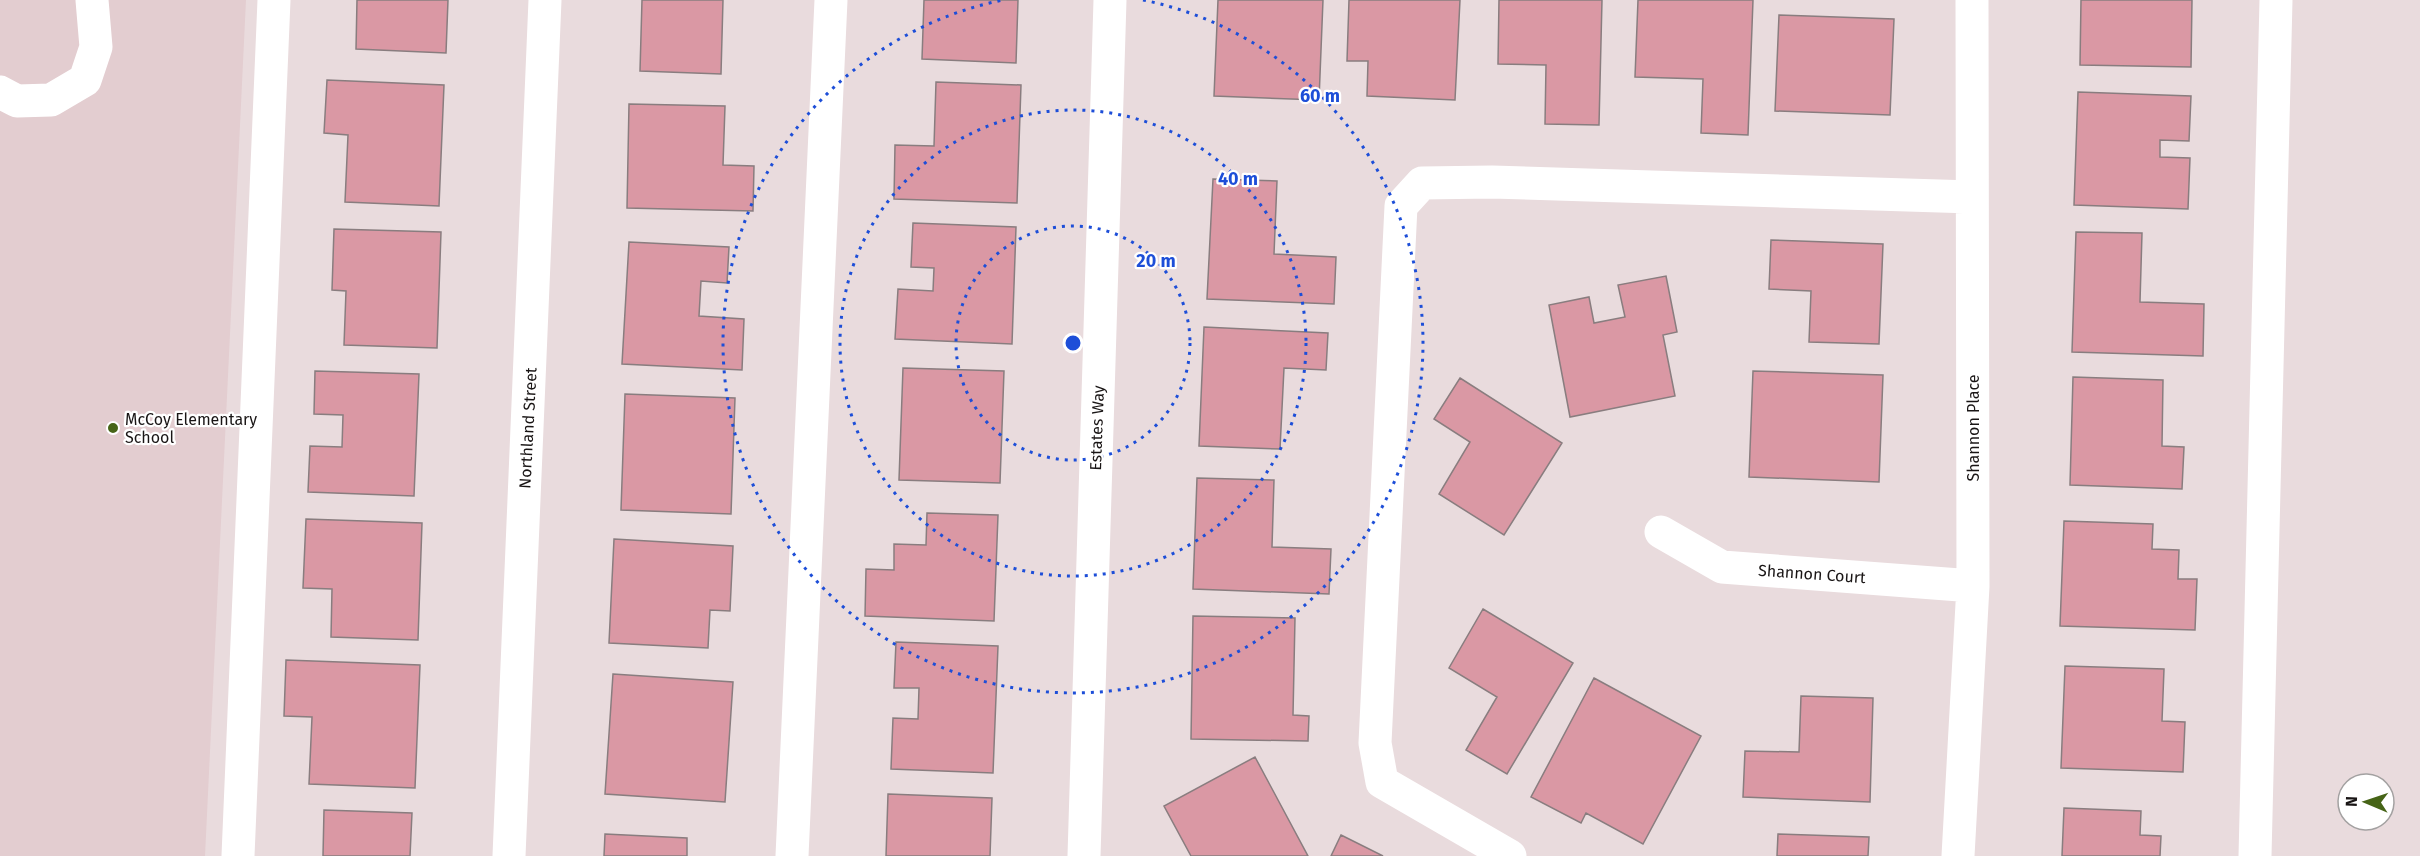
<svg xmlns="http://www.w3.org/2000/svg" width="2420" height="856" font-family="'Fira Sans',sans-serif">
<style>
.built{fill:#e3cdd0}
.building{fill:#da98a4;stroke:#897d7f;stroke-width:1.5}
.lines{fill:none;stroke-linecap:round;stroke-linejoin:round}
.minor{stroke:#fff;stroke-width:33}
.ring{fill:none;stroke:#1d4ed8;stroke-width:3;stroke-dasharray:3 6}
.poi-dot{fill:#466417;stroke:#fff;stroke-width:2}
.labels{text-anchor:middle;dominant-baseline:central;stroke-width:4.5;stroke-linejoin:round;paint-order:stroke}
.poi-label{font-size:16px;fill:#191515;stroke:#fff;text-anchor:start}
.street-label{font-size:16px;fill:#191515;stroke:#fff}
.centre{fill:#1d4ed8;stroke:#fff;stroke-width:3}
.ring-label{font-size:18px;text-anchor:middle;font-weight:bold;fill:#1d4ed8;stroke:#fff;stroke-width:4.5;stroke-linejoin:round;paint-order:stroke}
</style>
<rect width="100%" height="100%" fill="#e9dbdd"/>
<path class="built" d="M 0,0 L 246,0 L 205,856 L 0,856 Z"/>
<path class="building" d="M 357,0 L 448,0 L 446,53 L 356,49 Z
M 642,0 L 723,0 L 721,74 L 640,71 Z
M 924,0 L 1018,0 L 1016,63 L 922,59 Z
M 1218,0 L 1323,0 L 1319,100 L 1214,96 Z
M 1349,0 L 1460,0 L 1455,100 L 1367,96 L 1368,61 L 1347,61 Z
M 1499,0 L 1602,0 L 1599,125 L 1545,124 L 1546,65 L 1498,64 Z
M 1638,0 L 1753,0 L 1748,135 L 1701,133 L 1703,79 L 1635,77 Z
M 2081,0 L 2192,0 L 2191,67 L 2080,65 Z
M 1779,15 L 1894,19 L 1890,115 L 1775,111 Z
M 327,80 L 444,85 L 439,206 L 345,202 L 348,135 L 324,133 Z
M 936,82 L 1021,85 L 1017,203 L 894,199 L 895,145 L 934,146 Z
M 2078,92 L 2191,96 L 2189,141 L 2160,140 L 2160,157 L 2190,158 L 2188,209 L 2074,205 Z
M 629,104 L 725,106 L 723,165 L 754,166 L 753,211 L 627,208 Z
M 1213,179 L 1277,181 L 1274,254 L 1336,257 L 1334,304 L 1207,299 Z
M 913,223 L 1016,227 L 1012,344 L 895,339 L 898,289 L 933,291 L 934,268 L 911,267 Z
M 334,229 L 441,232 L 437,348 L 344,345 L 346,291 L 332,290 Z
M 2076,232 L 2142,233 L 2140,302 L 2204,304 L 2203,356 L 2072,352 Z
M 1771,240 L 1883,244 L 1879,344 L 1809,342 L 1811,291 L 1769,289 Z
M 629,242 L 729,247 L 727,283 L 701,281 L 699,316 L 744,319 L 742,370 L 622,364 Z
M 1666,276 L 1677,332 L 1663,335 L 1675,396 L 1570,417 L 1549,305 L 1589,297 L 1594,323 L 1625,317 L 1618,285 Z
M 1204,327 L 1328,333 L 1326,370 L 1284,368 L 1280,449 L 1199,446 Z
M 903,368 L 1004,371 L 1000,483 L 899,480 Z
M 315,371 L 419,374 L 414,496 L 308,492 L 310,446 L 342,447 L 343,415 L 314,414 Z
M 1753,371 L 1883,375 L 1879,482 L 1749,477 Z
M 2073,377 L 2163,380 L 2162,446 L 2184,447 L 2182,489 L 2070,485 Z
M 1460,378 L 1562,443 L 1504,535 L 1439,494 L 1470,442 L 1434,419 Z
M 625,394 L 735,398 L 731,514 L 621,510 Z
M 1197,478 L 1274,480 L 1272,547 L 1331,549 L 1329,594 L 1193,589 Z
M 927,513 L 998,515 L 994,621 L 865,616 L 866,569 L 894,570 L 894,544 L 926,545 Z
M 306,519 L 422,523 L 418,640 L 331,637 L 332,589 L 303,588 Z
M 2064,521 L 2153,524 L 2152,549 L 2179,550 L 2178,579 L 2197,579 L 2195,630 L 2060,626 Z
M 614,539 L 733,546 L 730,611 L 710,610 L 708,648 L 609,643 Z
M 1483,609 L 1573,663 L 1507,774 L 1466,750 L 1497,697 L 1449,668 Z
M 1193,616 L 1295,618 L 1293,715 L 1309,716 L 1308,741 L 1191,739 Z
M 896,642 L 998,646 L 993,773 L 891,769 L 893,718 L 918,719 L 919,688 L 894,688 Z
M 286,660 L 420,665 L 415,788 L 309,784 L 312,717 L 284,716 Z
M 2065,666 L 2164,669 L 2162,721 L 2185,722 L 2183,772 L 2061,768 Z
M 613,674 L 733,682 L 725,802 L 605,794 Z
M 1594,678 L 1701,736 L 1643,844 L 1586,813 L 1581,823 L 1531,797 Z
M 1801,696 L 1873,698 L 1870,802 L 1743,797 L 1745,751 L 1799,752 Z
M 1255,757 L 1308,856 L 1191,856 L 1164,806 Z
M 888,794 L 992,798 L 990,856 L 886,856 Z
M 2064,808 L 2141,811 L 2140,835 L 2161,836 L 2160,856 L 2062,856 Z
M 324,810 L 412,813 L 410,856 L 323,856 Z
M 605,834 L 687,838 L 687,856 L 604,856 Z
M 1778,834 L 1869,837 L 1868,856 L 1777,856 Z
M 1341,835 L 1383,856 L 1331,856 Z"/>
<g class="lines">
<path class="minor" d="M 0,92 L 17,101 L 51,100 L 85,80 L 96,47 L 92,0
M 1661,532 L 1722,567 L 1973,586
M 238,856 L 274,0
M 509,856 L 545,0
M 792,856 L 831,0
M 1084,856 L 1110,0
M 1510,856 L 1382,782 L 1375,743 L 1401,206 L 1422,183 L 1492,182 L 1972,197
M 1958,856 L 1973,586 L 1972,0
M 2255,856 L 2276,0"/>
</g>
<g class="ring">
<circle cx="1073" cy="343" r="117"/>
<circle cx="1073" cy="343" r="233"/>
<path d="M1143 0A350 350 0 1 1 1003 0"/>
</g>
<circle class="poi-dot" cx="113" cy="428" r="6"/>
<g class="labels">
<g class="poi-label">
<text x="125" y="419">McCoy Elementary<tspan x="125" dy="18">School</tspan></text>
</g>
<g class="street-label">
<text transform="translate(528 428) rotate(-87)">Northland Street</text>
<text transform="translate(1097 428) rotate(-88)">Estates Way</text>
<text transform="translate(1973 428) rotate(-90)">Shannon Place</text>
<text transform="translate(1812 574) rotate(4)">Shannon Court</text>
</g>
</g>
<circle cx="1073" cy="343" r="9" class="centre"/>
<g class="ring-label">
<text x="1320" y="102">60 m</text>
<text x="1238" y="185">40 m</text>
<text x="1156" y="267">20 m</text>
</g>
<g transform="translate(2366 802) rotate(272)"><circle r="28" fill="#ffffff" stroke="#a3a1a1" stroke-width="1.5"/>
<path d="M0-4.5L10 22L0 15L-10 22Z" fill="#466417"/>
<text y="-9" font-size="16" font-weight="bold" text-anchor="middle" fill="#191515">N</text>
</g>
</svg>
